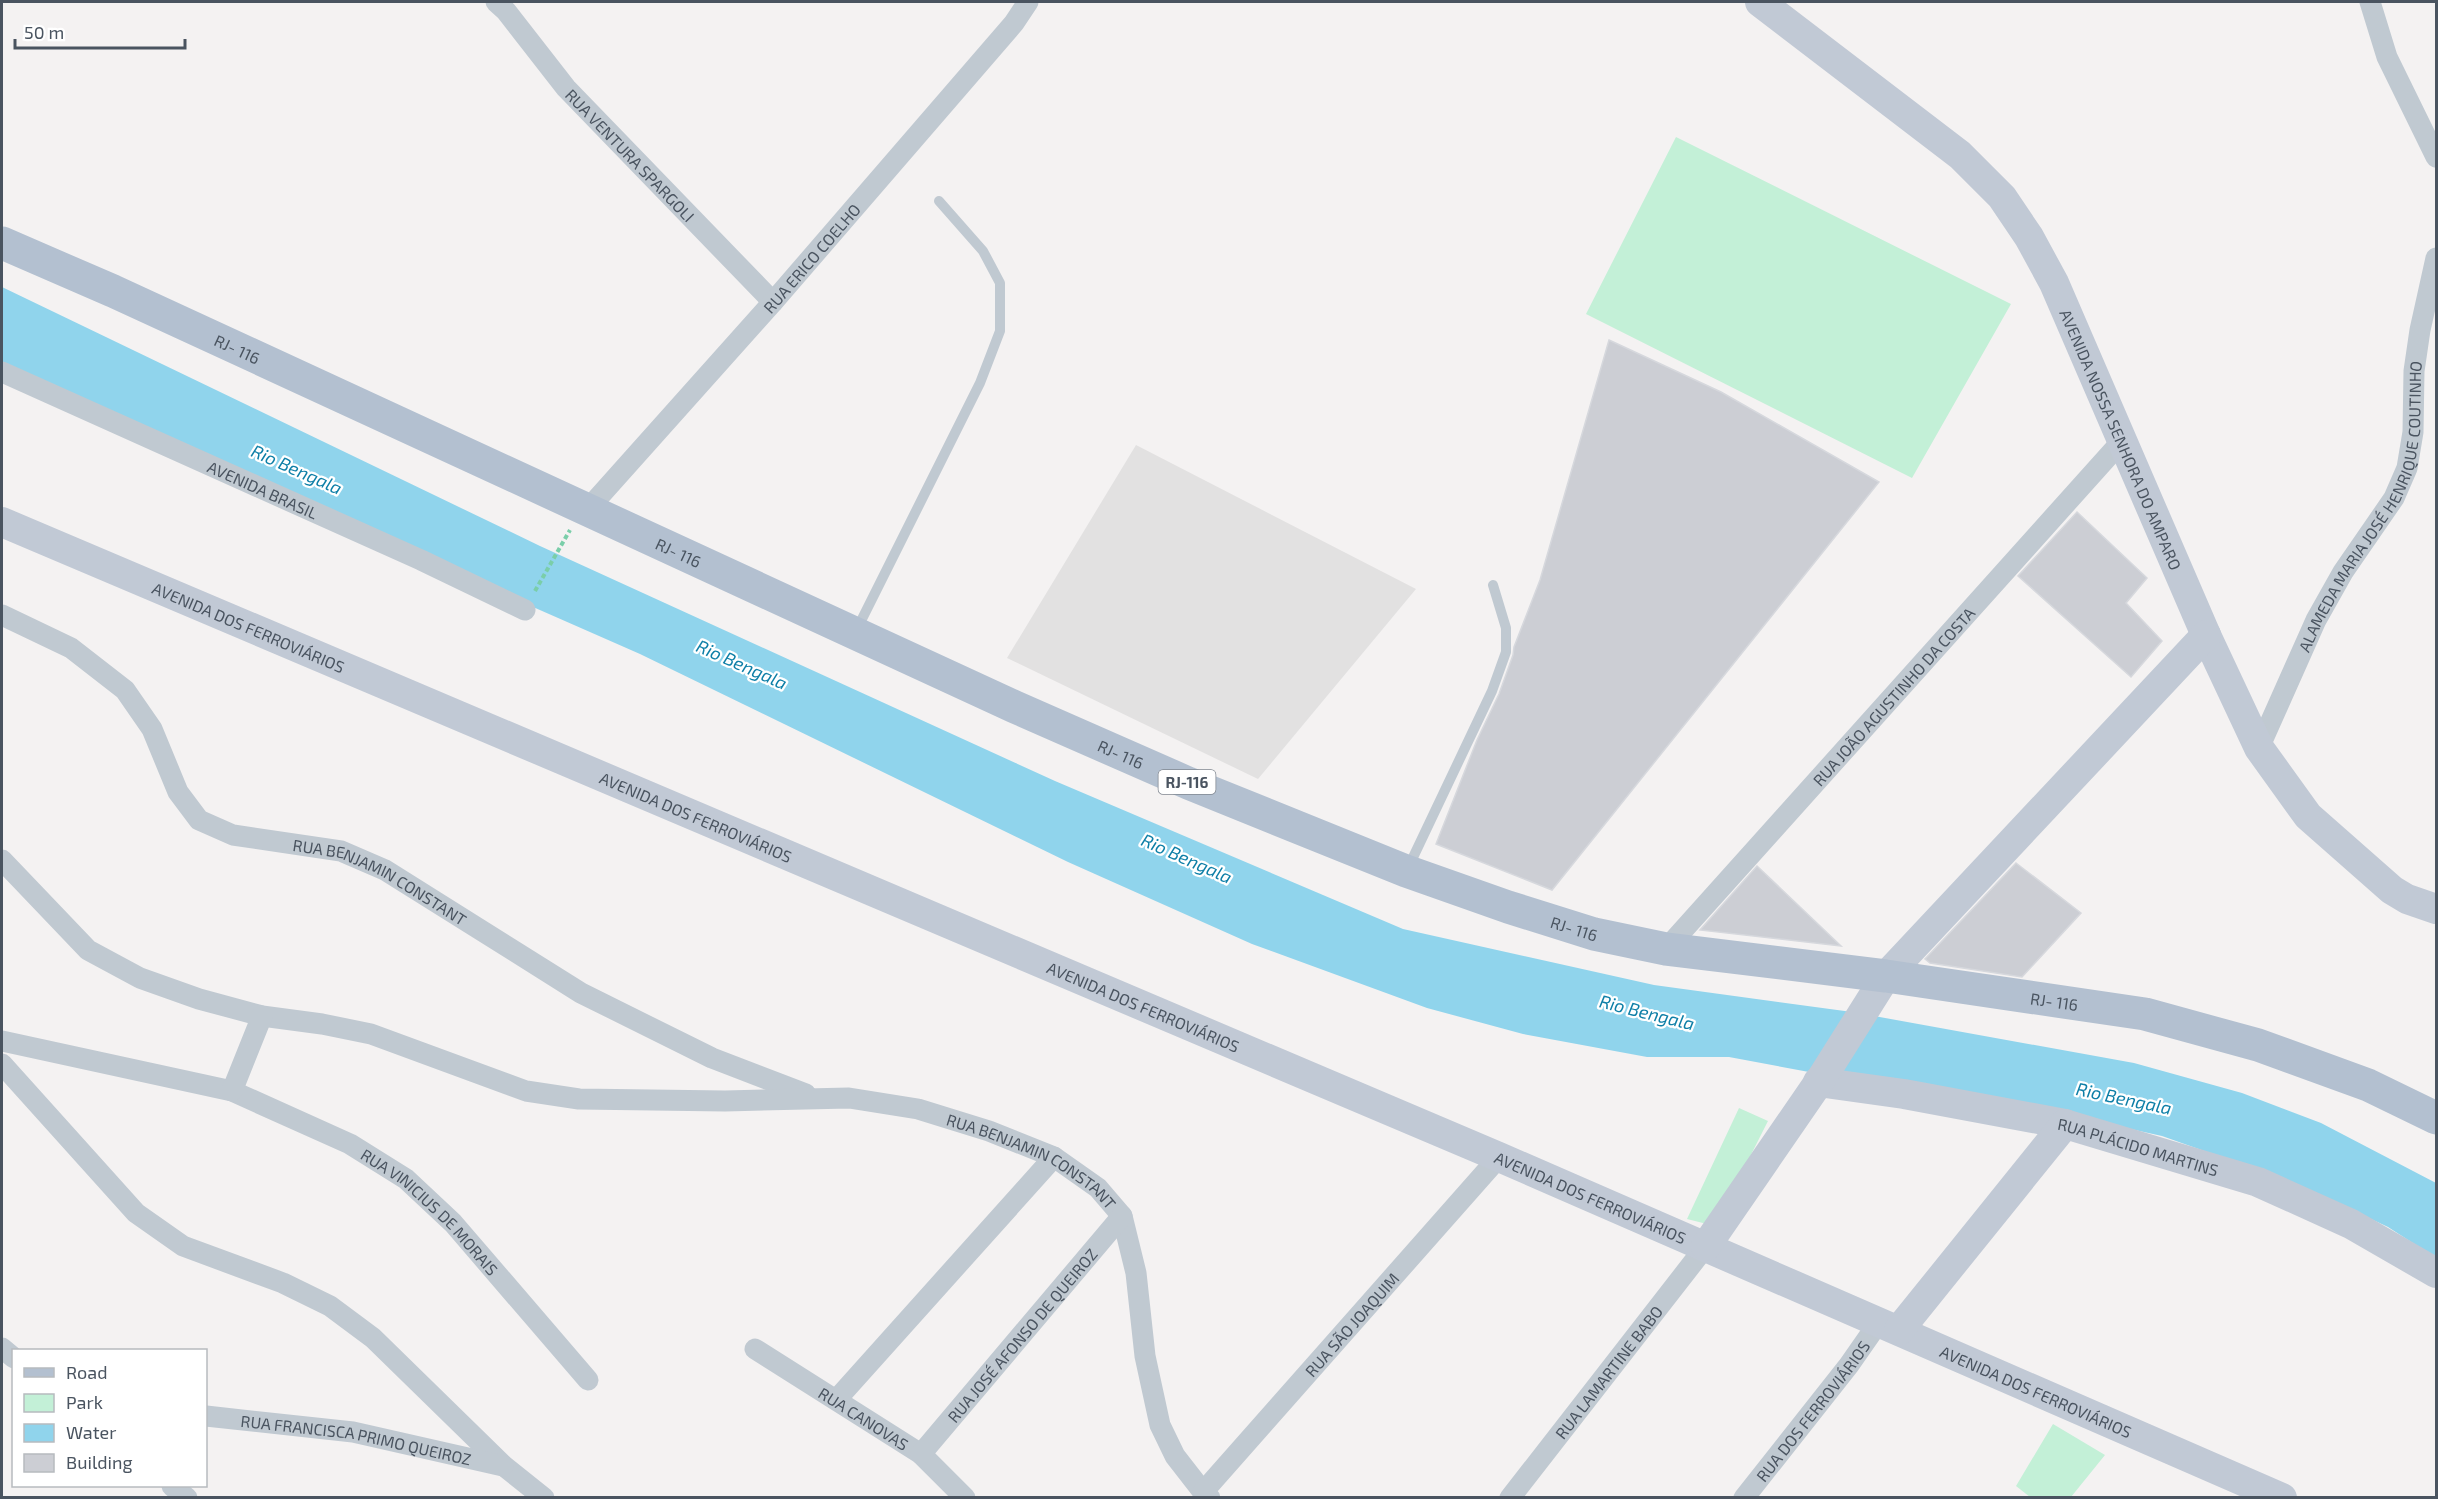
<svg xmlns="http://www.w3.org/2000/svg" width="2438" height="1499" font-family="'Exo 2',sans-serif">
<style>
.education{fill:#e2e1e1}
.green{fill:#c3f0d7}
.water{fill:#90d4ec}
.building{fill:#ccced4;stroke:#d6d8dd;stroke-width:1.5}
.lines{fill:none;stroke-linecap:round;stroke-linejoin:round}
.path{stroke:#7acea9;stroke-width:4;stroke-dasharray:4.5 3;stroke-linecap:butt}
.lane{stroke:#c0c9d1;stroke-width:10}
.street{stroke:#c0c9d1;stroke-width:21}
.secondary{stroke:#c1c9d5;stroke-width:30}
.primary{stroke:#b3c0d0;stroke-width:33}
.labels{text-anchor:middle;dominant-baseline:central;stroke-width:4.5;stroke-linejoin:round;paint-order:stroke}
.shield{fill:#fff;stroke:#808790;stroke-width:1.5}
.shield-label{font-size:15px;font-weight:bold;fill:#4a5460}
.street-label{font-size:16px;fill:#4a5460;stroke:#fff}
.water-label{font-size:18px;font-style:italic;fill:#0e7fa7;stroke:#fff}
</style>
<rect width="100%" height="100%" fill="#f4f2f2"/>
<path class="education" d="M 1136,445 L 1416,589 L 1258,779 L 1007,658 Z"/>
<path class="green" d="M 1676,137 L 2011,304 L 1912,478 L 1586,314 Z
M 1739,1108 L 1768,1121 L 1715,1226 L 1687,1219 Z
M 2053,1424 L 2105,1455 L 2071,1497 L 2030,1497 L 2016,1486 Z"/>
<path class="water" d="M 2,287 L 540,546 L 1055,781 L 1403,929 L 1654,985 L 1852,1012 L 2134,1063 L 2242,1093 L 2321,1123 L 2436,1183 L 2436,1258 L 2388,1227 L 2297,1184 L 2162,1136 L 2036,1108 L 1906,1090 L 1729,1057 L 1647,1057 L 1523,1034 L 1427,1008 L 1252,944 L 1068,862 L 640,654 L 228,473 L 2,367 Z"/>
<path class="building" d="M 1609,340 L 1721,392 L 1879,482 L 1552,890 L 1436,844 L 1477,740 L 1499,694 L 1513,655 L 1514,647 L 1540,580 Z
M 2077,512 L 2147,578 L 2126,603 L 2162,641 L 2131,677 L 2018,576 Z
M 2016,863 L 2081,913 L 2022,977 L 1930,963 L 1925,959 Z
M 1757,866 L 1841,946 L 1700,930 Z"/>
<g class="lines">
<path class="path" d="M 535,591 L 570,530"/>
<path class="lane" d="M 856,631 L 980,383 L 1000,331 L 1000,283 L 983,251 L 939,201
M 1408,868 L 1492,691 L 1506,652 L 1506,628 L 1493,585"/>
<g class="street">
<path id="s1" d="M 496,2 L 506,11 L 566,88 L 773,302"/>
<path d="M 2370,2 L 2387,57 L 2436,157"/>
<path id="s2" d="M 2,372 L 421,560 L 525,610"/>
<path id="s3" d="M 588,509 L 773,302 L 1014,23 L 1028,2"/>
<path id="s4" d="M 2,615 L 71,648 L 125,690 L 152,729 L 178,792 L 199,820 L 233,835 L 341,851 L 385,870 L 581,993 L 712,1058 L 806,1094"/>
<path id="s5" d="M 2259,748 L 2316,620 L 2343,572 L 2394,498 L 2407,468 L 2413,432 L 2414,371 L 2420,330 L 2436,258"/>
<path id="s6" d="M 2,860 L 88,950 L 140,978 L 199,999 L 262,1016 L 322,1024 L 371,1034 L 526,1091 L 579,1099 L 725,1101 L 849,1098 L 918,1109 L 989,1131 L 1054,1157 L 1098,1188 L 1122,1216 L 1136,1273 L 1145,1356 L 1160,1425 L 1175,1456 L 1203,1492 L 1210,1498"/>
<path id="s7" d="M 1666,949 L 2121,442"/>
<path id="s8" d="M 2,1041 L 232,1091 L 350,1144 L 406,1179 L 453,1223 L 588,1380"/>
<path d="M 2,1064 L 136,1213 L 183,1246 L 283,1283 L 330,1306 L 373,1338 L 504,1466 L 544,1498"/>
<path d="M 232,1091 L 262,1016"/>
<path d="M 2,1348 L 14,1358"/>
<path id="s9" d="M 755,1349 L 921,1454 L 965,1498"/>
<path d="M 837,1399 L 1054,1157"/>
<path id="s10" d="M 206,1416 L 353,1432 L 503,1466"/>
<path id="s11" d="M 921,1454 L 1122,1216"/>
<path d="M 172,1486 L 187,1498"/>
<path id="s12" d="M 1203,1492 L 1499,1157"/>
<path id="s13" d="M 1510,1498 L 1706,1246"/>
<path id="s14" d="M 1744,1498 L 1849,1365 L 1879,1322"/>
</g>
<g class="secondary">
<path id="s15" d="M 1760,2 L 1960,155 L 2002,197 L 2029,237 L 2054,283 L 2206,635 L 2259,748 L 2308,816 L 2392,890 L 2407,899 L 2436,909"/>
<path id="s16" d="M 2,522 L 1499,1157 L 2282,1498"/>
<path id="s17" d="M 1818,1082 L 1904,1094 L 2065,1124 L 2258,1182 L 2351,1224 L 2436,1273"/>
<path d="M 1706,1246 L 1823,1076 L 1886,976 L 2206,635"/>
<path d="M 1899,1330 L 2065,1124"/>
</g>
<path class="primary" id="s18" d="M 2,243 L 113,291 L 1015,707 L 1188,783 L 1406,871 L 1508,907 L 1594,934 L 1666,949 L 1886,976 L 2145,1014 L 2258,1045 L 2368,1085 L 2436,1118"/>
</g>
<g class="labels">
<rect class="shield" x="1158.5" y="770" width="57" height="24" rx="4.5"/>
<g class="shield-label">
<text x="1187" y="782">RJ-116</text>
</g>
<g class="street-label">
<text stroke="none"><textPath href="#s1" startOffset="204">RUA VENTURA SPARGOLI</textPath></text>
<text stroke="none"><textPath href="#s3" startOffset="336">RUA ERICO COELHO</textPath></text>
<text stroke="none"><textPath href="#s18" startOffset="258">RJ- 116</textPath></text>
<text stroke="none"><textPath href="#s15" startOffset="582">AVENIDA NOSSA SENHORA DO AMPARO</textPath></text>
<text stroke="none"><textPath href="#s2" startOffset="286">AVENIDA BRASIL</textPath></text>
<text stroke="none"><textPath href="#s5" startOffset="266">ALAMEDA MARIA JOSÉ HENRIQUE COUTINHO</textPath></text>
<text stroke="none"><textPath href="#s18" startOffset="744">RJ- 116</textPath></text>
<text stroke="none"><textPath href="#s16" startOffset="268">AVENIDA DOS FERROVIÁRIOS</textPath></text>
<text stroke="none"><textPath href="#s7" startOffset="340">RUA JOÃO AGUSTINHO DA COSTA</textPath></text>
<text stroke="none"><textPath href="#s18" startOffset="1230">RJ- 116</textPath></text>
<text stroke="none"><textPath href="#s16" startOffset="754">AVENIDA DOS FERROVIÁRIOS</textPath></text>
<text stroke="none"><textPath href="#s4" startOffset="489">RUA BENJAMIN CONSTANT</textPath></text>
<text stroke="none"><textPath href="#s18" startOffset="1716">RJ- 116</textPath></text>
<text stroke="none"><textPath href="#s18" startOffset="2202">RJ- 116</textPath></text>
<text stroke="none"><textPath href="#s16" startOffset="1240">AVENIDA DOS FERROVIÁRIOS</textPath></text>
<text stroke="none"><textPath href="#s17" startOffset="327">RUA PLÁCIDO MARTINS</textPath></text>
<text stroke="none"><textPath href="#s6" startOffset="1107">RUA BENJAMIN CONSTANT</textPath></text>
<text stroke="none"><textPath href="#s16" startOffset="1726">AVENIDA DOS FERROVIÁRIOS</textPath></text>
<text stroke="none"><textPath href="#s8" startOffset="470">RUA VINICIUS DE MORAIS</textPath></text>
<text stroke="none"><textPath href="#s12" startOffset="224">RUA SÃO JOAQUIM</textPath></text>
<text stroke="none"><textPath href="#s11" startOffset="156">RUA JOSÉ AFONSO DE QUEIROZ</textPath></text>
<text stroke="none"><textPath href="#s13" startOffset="160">RUA LAMARTINE BABO</textPath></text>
<text stroke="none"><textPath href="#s16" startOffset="2212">AVENIDA DOS FERROVIÁRIOS</textPath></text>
<text stroke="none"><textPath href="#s14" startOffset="111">RUA DOS FERROVIÁRIOS</textPath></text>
<text stroke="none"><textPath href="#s9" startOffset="129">RUA CANOVAS</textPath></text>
<text stroke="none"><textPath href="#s10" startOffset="152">RUA FRANCISCA PRIMO QUEIROZ</textPath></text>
</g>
<g class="water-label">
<text transform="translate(297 469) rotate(24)">Rio Bengala</text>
<text transform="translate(742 664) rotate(24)">Rio Bengala</text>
<text transform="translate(1187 858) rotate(24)">Rio Bengala</text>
<text transform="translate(1647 1012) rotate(14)">Rio Bengala</text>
<text transform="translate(2124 1098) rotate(12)">Rio Bengala</text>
</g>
</g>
<rect width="2438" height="1499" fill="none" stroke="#4a5460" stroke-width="6"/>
<rect x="12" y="1349" width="195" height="138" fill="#ffffff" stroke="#b7bbbf" stroke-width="1.5"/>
<rect x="24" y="1368" width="30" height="9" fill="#b3c0d0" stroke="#b7bbbf" stroke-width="1.5"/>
<text x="66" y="1379" font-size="18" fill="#4a5460">Road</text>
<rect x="24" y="1394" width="30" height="18" fill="#c3f0d7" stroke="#b7bbbf" stroke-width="1.5"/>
<text x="66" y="1409" font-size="18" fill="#4a5460">Park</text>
<rect x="24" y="1424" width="30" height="18" fill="#90d4ec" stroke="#b7bbbf" stroke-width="1.5"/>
<text x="66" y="1439" font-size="18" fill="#4a5460">Water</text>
<rect x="24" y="1454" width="30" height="18" fill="#ccced4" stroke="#b7bbbf" stroke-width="1.5"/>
<text x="66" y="1469" font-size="18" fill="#4a5460">Building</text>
<path d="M15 39v9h170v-9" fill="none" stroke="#4a5460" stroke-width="3"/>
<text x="24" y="39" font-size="18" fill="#4a5460" stroke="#ffffff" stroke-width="4.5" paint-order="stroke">50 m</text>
</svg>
